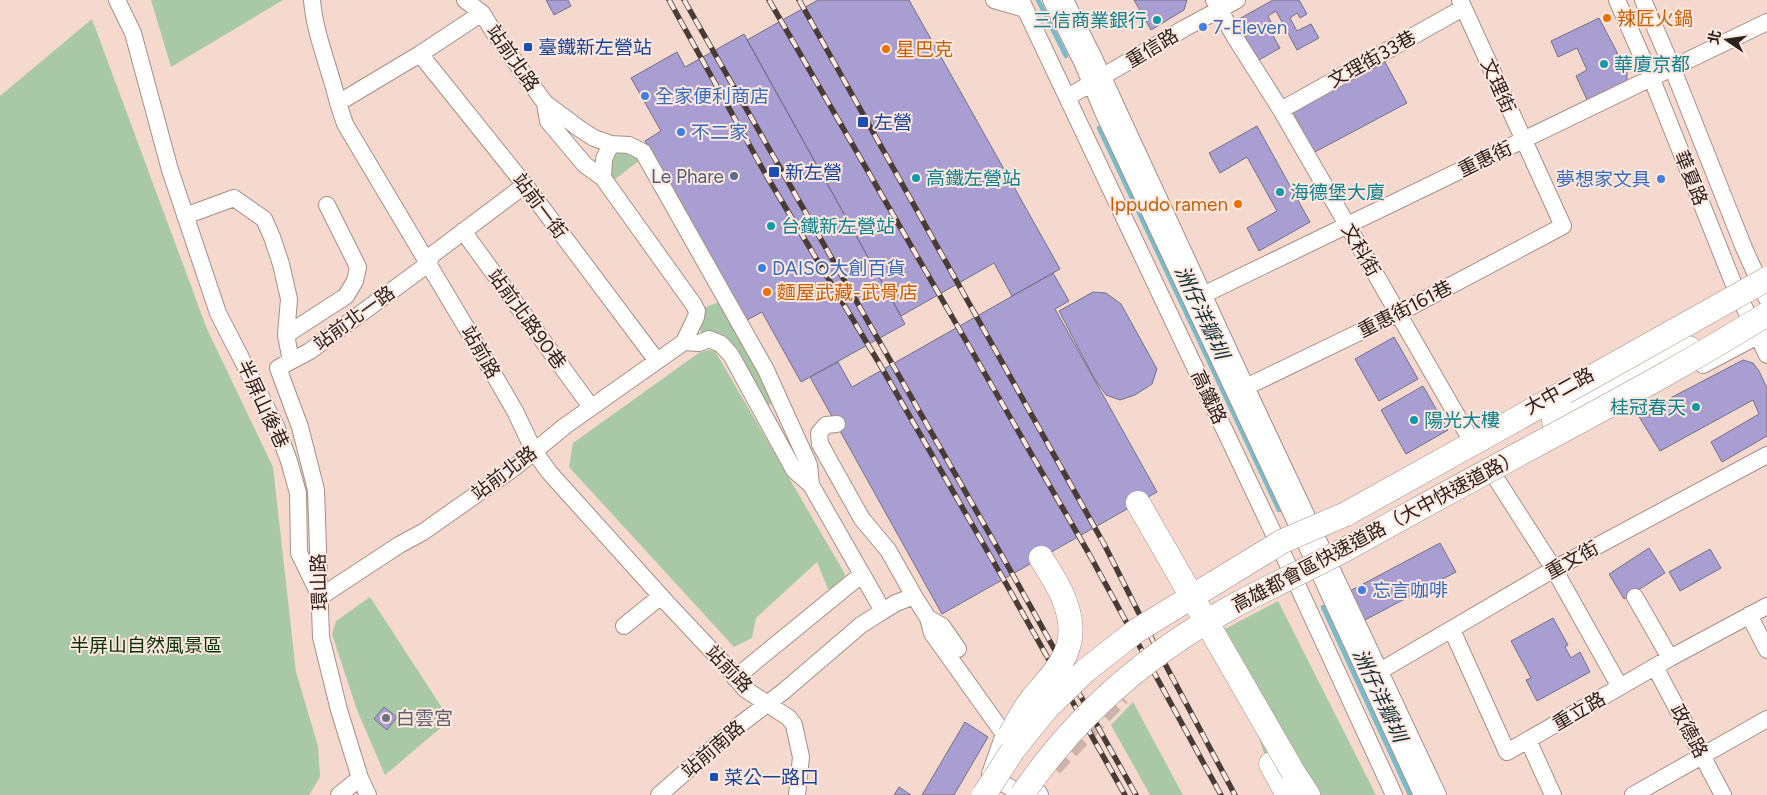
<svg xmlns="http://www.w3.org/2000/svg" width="1767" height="795" font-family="Figtree,'Noto Sans TC',sans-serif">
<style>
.green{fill:#a9c9a6}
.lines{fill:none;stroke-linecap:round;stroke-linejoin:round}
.stream{stroke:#77bccb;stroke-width:4.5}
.building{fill:#a89ed1;stroke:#747087}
.minor-tunnel{stroke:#cdb4ab;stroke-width:16;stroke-dasharray:16 8;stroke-linecap:butt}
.minor-casing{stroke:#a88e84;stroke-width:18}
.highway-casing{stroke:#a88e84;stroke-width:25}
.minor{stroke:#fff;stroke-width:16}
.highway{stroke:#fff;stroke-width:24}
.rail-casing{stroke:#493c37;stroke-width:5.5}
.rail{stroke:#ffe8df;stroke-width:4;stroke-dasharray:11;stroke-linecap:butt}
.highway-bridge-casing{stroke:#a88e84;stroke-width:25;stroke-linecap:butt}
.highway-bridge{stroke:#fff;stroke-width:24}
.food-dot{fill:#e8710a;stroke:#ffe8df;stroke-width:2}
.culture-dot{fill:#0f9aa8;stroke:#ffe8df;stroke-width:2}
.shop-dot{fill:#3f7fe0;stroke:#ffe8df;stroke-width:2}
.transit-dot{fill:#1a4fb4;stroke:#ffe8df;stroke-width:2}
.service-dot{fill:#5c6f8a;stroke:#ffe8df;stroke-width:2}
.worship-dot{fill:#6b7280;stroke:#ffe8df;stroke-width:2}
.labels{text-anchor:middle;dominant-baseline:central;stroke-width:4;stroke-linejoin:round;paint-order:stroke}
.food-label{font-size:19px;fill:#c56008;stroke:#ffe8df;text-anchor:start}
.culture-label{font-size:19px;fill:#0d838f;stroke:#ffe8df;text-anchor:start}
.shop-label{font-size:19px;fill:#366cbe;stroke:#ffe8df;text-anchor:start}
.transit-label{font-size:19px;fill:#164399;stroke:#ffe8df;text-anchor:start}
.street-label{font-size:19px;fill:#2b211d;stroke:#ffe8df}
.service-label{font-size:19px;fill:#4e5e75;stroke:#ffe8df;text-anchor:end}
.park-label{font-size:19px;fill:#083208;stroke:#ffe8df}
.worship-label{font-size:19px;fill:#5b616d;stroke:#ffe8df;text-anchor:start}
.water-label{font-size:20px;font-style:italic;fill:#0f3239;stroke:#ffe8df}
</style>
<rect width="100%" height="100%" fill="#f5d9ce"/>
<path class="green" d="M 151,0 L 283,0 L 171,67 Z
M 92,19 L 207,329 L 273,467 L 296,672 L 318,746 L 320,777 L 309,795 L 0,795 L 0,96 Z
M 620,151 L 627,151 L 640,160 L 614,180 C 608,170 609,158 620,151 Z
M 720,302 L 772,397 L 771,405 L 762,402 L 729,341 L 719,334 L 709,332 L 702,333 L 699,328 L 702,308 Z
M 709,350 L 715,351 L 845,574 L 842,583 L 836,590 L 828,589 L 817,562 L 756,618 L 752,638 L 734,647 L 569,467 L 573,443 L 700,352 Z
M 370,597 L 450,720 L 385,775 L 357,710 L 332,634 L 336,621 Z
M 1278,601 L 1376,795 L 1278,795 L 1223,630 Z
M 1133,702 L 1183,795 L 1150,795 L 1111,725 Z"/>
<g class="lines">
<path class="stream" d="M 1038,0 L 1066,56
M 1099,128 L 1279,510
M 1323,607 L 1410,795"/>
</g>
<path class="building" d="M 546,0 L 568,0 L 571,6 L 554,15 Z
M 818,0 L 909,0 L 1060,269 L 1012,296 L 994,263 L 901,316 L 747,40 Z
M 1134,0 L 1187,0 L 1184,10 L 1151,30 Z
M 1273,0 L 1299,0 L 1307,14 L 1300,18 L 1297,13 L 1290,18 L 1297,31 L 1311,24 L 1319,38 L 1297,50 L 1276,11 L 1268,16 L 1271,22 L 1267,25 L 1280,48 L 1259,60 L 1238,26 L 1239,19 Z
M 1599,18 L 1627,71 L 1627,82 L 1589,104 L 1576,76 L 1587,70 L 1577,48 L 1558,57 L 1551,41 Z
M 744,34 L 905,324 L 801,382 L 762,312 L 745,321 L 645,141 L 661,131 L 631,78 L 677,52 L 685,67 Z
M 1385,62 L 1407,103 L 1313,153 L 1291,112 Z
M 1257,126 L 1310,222 L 1259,251 L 1247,228 L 1277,211 L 1247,157 L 1220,173 L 1209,153 Z
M 1053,273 L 1069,301 L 1055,309 L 1157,492 L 942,614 L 810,377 L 838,362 L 852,387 Z
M 1093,292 L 1106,293 L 1121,304 L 1157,369 L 1152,384 L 1135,395 L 1120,400 L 1106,395 L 1094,378 L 1059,311 Z
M 1394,337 L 1418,379 L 1379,401 L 1355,359 Z
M 1743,360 L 1753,363 L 1759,371 L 1767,388 L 1767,436 L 1722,462 L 1711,442 L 1759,414 L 1753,400 L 1660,451 L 1638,415 Z
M 1423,386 L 1448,430 L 1406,454 L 1381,410 Z
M 1440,543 L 1456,572 L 1363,621 L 1348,592 Z
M 1649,548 L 1665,573 L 1624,599 L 1609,574 Z
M 1710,549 L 1721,568 L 1680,591 L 1669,572 Z
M 1553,618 L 1568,645 L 1565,647 L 1571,658 L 1580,652 L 1590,672 L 1537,701 L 1526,680 L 1531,678 L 1511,641 Z
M 384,707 L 397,717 L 387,730 L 374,719 Z
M 965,722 L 988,737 L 954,795 L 922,795 Z
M 899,787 L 911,795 L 894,795 Z"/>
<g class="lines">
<path class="minor-tunnel" d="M 1054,768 L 1122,697"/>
<defs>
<path id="minor" d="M 117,0 L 133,33 L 170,170 L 218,313 L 276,426 L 289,461 L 298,493 L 299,553 L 317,590
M 312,0 C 315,36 330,68 338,103
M 465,0 L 482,13 L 493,31 L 545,103 L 580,129 L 594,138 L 611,144 L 629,145 L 643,152 L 766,370 L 809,465 L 811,485
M 994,0 L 1025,9
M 1021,0 L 1271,528 L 1394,795
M 1051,0 L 1083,64 L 1102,110 L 1299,529 L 1422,795
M 1065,0 L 1094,58 L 1246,387 L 1438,795
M 1214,0 L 1236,39 L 1281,110 L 1471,440
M 1617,0 L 1651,77 L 1736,290 L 1767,355
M 1643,0 L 1672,67 L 1744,248 L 1767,299
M 482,13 L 420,54 L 338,103 L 345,124 L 479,349 L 515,411 L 534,451 L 549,472 L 667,603 L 727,667 L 745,689 L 789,718 L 794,725 L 801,757 L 797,795
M 420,54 L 525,185 L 657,361
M 1068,97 L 1185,28 L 1237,0
M 1281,110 L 1463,8
M 603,178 L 604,159 L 611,144
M 185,216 L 234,198 L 264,219 L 272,237 L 281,264 L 289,299 L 286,335 L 291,361
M 463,231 L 591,407
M 1203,295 L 1767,22
M 286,335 L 346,296 L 355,281 L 358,267 L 327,205
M 1703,365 L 1767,331
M 1246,387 L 1397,314 L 1563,226 L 1460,0
M 837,424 L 826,425 L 819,433 L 820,444 L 862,519 L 888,550 L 914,596
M 1495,477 L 1554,569 L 1620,687
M 320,597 L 399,545 L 423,532 L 514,468 L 565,426 L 684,342 L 696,317 L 697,311 L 694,305 L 603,178 L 585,165 L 548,121 L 545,103
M 1635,597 L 1670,658
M 883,611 L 896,603 L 914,596 L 928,618 L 932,633 L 1004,734 L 990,774
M 1749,615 L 1767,650
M 928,618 L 942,626 L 958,649
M 624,626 L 661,596
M 1452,630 L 1507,752 L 1670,658 L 1767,606
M 1655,667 L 1723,795
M 1380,671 L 1554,569 L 1767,455
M 735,678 L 861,575
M 1528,740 L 1553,795
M 990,775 L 1022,795
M 339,795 L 360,778
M 368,795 L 360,778 L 339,710 L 321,637 L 316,490 L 300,427 L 278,368 L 310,351 L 428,264 L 432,255 L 525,185
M 659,795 L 738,726 L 784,691 L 861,625 L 883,611 L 811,485 L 794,470 L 731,355 L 721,344 L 709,339 L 699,343 L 684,342
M 1037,795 L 1039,793 L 1040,795
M 1633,795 L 1767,719"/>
<path id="highway" d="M 1554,421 L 1689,348
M 1346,514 L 1565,392
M 1271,764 L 1288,795
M 1293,772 L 1308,795"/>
</defs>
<use href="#minor" class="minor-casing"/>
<use href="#highway" class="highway-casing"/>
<use href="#minor" class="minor"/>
<use href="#highway" class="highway"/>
<defs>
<path id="rail" d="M 669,0 L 766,175 L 879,363 L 1000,573 L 1125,795
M 684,0 L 1009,568 L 1136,795
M 769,0 L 1088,552 L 1221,795
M 799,0 L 1104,544 L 1156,647 L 1235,795"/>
</defs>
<use href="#rail" class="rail-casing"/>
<use href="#rail" class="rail"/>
<defs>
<path id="highway-bridge" d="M 1565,392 L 1767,279
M 1138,503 L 1293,772
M 1010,735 C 1017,723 1023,710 1032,699 C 1057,669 1081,648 1066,605 C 1061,588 1050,573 1041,558
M 984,795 L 1013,750 L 1047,708 L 1085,671 L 1136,631 L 1283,541 L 1346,514
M 1022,795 C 1077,713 1152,650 1239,603 C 1277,583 1317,565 1355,544 C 1423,506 1491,469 1560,432 C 1630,394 1700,356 1767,314"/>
</defs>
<use href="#highway-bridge" class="highway-bridge-casing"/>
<use href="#highway-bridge" class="highway-bridge"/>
</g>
<g class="food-dot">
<circle cx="1607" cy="18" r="5"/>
<circle cx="886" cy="49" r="5"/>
<circle cx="1238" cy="204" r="5"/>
<circle cx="767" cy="292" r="5"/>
</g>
<g class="culture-dot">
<circle cx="1157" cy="20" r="5"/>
<circle cx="1604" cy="64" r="5"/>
<circle cx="916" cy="178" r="5"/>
<circle cx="1280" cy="192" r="5"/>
<circle cx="771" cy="226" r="5"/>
<circle cx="1696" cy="407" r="5"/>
<circle cx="1414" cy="420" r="5"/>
</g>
<g class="shop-dot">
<circle cx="1203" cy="27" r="5"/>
<circle cx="645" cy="96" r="5"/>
<circle cx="681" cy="132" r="5"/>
<circle cx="1661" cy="179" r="5"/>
<circle cx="762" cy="268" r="5"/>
<circle cx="1362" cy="590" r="5"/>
</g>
<g class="transit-dot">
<rect x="523" y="42" width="10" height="10" rx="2.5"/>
<rect x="857" y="116" width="12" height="12" rx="2.5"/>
<rect x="768" y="166" width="12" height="12" rx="2.5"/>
<rect x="709" y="772" width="10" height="10" rx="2.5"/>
</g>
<circle class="service-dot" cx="734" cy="176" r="5"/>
<circle class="worship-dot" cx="386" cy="718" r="5"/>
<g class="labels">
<g class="food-label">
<text x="1617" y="18">辣匠火鍋</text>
<text x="896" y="49">星巴克</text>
<text x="1228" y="204" text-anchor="end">Ippudo ramen</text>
<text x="777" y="292">麵屋武藏-武骨店</text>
</g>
<g class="culture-label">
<text x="1147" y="20" text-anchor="end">三信商業銀行</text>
<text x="1614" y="64">華廈京都</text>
<text x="926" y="178">高鐵左營站</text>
<text x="1290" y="192">海德堡大廈</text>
<text x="781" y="226">台鐵新左營站</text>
<text x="1686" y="407" text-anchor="end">桂冠春天</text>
<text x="1424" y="420">陽光大樓</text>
</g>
<g class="shop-label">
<text x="1213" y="27">7-Eleven</text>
<text x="655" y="96">全家便利商店</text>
<text x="691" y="132">不二家</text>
<text x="1651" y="179" text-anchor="end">夢想家文具</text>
<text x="772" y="268">DAISO大創百貨</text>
<text x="1372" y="590">忘言咖啡</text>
</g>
<g class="transit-label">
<text x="538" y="47">臺鐵新左營站</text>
<text x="874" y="122">左營</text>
<text x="785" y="172">新左營</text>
<text x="724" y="777">菜公一路口</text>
</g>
<g class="street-label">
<text transform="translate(1152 48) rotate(-31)">重信路</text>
<text transform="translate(513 58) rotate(55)">站前北路</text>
<text transform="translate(1372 59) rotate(-29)">文理街33巷</text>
<text transform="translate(1498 86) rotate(66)">文理街</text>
<text transform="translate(1485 159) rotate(-26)">重惠街</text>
<text transform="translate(1691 178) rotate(68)">華夏路</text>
<text transform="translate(540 206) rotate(53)">站前一街</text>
<text transform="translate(1361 250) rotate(60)">文科街</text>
<text transform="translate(1405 309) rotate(-27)">重惠街161巷</text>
<text transform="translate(354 318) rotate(-36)">站前北一路</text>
<text transform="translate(527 319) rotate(54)">站前北路90巷</text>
<text transform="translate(481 352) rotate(60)">站前路</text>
<text transform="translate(1559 391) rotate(-29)">大中二路</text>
<text transform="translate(1209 397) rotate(65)">高鐵路</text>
<text transform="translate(263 404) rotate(65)">半屏山後巷</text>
<text transform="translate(504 473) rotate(-37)">站前北路</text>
<text transform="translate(1376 531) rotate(-28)">高雄都會區快速道路（大中快速道路）</text>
<text transform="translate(1572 560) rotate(-29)">重文街</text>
<text transform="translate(319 582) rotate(-92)">環山路</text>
<text transform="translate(729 669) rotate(46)">站前路</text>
<text transform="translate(1579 711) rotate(-30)">重立路</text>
<text transform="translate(1689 731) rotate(62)">政德路</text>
<text transform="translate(713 749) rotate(-41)">站前南路</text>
</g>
<g class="service-label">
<text x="724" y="176">Le Phare</text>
</g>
<g class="park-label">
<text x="146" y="645">半屏山自然風景區</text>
</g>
<g class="worship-label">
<text x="396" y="718">白雲宮</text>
</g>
<g class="water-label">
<text transform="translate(1202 312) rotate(65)">洲仔洋瓣圳</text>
<text transform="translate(1380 695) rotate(65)">洲仔洋瓣圳</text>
</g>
</g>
<g transform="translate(1727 40) rotate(283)" stroke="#ffe8df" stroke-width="4" paint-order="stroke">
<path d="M0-4L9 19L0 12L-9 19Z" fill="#2b211d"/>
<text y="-8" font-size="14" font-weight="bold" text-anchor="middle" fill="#2b211d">北</text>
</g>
</svg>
